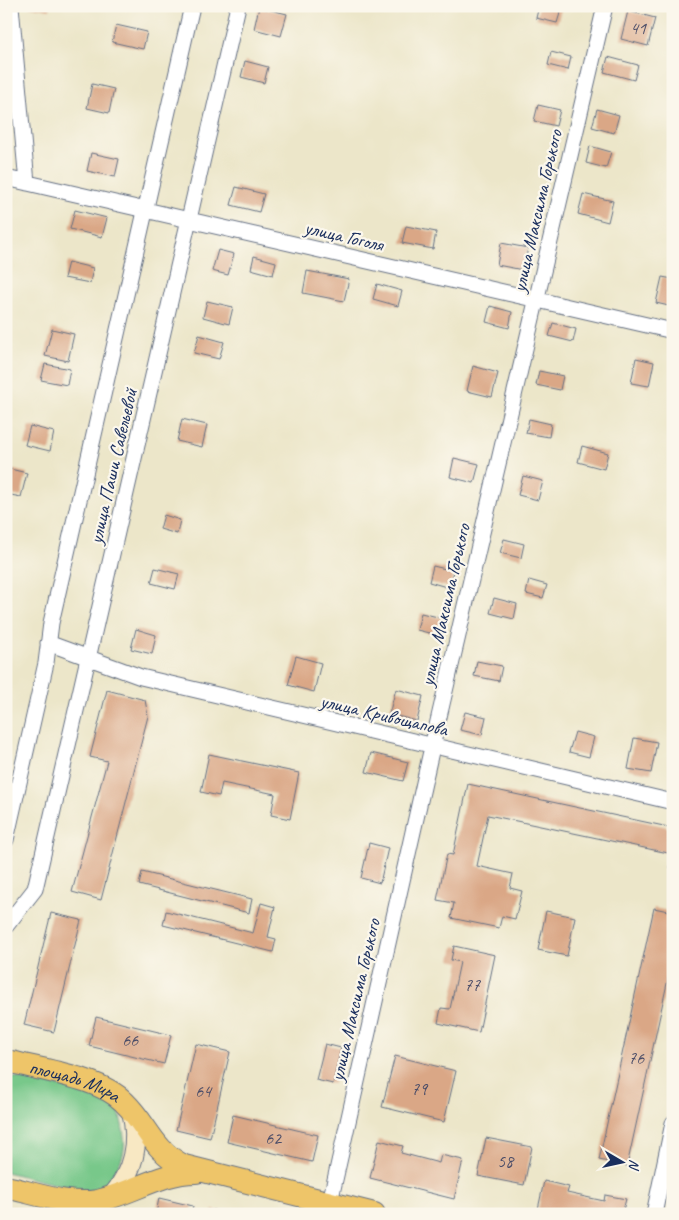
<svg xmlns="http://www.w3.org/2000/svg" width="679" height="1220" font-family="Caveat,sans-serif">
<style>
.green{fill:#78c88a;stroke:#4a7c74}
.building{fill:#daa786}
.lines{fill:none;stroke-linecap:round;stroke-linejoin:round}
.street-casing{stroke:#646f83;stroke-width:17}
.secondary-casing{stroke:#646f83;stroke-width:22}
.primary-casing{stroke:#646f83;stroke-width:24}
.street{stroke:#fff;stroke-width:15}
.secondary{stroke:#f8e8c3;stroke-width:20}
.primary{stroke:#eec569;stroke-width:22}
.labels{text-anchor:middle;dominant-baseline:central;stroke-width:4.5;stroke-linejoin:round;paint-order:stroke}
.number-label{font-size:18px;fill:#4b4d68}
.street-label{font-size:20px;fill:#1b2f5e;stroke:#fbf7ec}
</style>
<rect width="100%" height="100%" fill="#fbf7ec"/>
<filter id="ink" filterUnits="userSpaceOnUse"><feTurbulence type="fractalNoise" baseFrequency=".02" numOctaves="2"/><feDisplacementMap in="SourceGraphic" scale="10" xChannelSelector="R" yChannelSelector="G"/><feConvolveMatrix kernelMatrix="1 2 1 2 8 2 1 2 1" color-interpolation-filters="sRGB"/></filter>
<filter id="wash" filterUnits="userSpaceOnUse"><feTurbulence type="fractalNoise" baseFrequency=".0096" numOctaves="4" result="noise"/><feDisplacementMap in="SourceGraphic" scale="20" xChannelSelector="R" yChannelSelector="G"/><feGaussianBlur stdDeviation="1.12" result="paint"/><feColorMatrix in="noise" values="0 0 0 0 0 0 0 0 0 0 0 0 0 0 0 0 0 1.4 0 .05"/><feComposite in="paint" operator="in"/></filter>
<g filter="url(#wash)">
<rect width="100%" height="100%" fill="#ece6c9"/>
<path class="green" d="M 8,1077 C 44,1080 85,1091 118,1107 C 128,1150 129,1154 101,1191 L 78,1190 L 6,1172 Z"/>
<g id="blocks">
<path class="building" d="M 28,6 L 50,6 L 50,10 Z
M 539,6 L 561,10 L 557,23 L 536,18 Z
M 259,7 L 287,14 L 281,36 L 254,29 Z
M 628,11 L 655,18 L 648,46 L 621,39 Z
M 116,25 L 147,32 L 143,49 L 112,42 Z
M 551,52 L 571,57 L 568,70 L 548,65 Z
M 608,57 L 638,65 L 634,80 L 604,72 Z
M 245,61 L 268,67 L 264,83 L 241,77 Z
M 92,84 L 114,89 L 109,113 L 87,108 Z
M 538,105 L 560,110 L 556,126 L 534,121 Z
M 597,109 L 619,115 L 614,133 L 592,127 Z
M 590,146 L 611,152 L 606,168 L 586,163 Z
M 91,153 L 119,159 L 115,177 L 87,171 Z
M 236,187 L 264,194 L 259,212 L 231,205 Z
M 583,194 L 613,201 L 608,222 L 578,214 Z
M 75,210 L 107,218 L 102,237 L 70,229 Z
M 406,226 L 436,232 L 433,249 L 402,243 Z
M 501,243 L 528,248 L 523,270 L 497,265 Z
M 218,250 L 234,254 L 228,275 L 212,271 Z
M 254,256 L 276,262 L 273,275 L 251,269 Z
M 68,262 L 93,268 L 90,283 L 64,278 Z
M 307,271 L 349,279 L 344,301 L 303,293 Z
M 662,277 L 673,279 L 673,307 L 656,303 Z
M 377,284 L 402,291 L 398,306 L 373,299 Z
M 207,301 L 233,307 L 229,324 L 203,317 Z
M 490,306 L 512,312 L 509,328 L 486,322 Z
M 553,323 L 576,329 L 573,342 L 549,336 Z
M 52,329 L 74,334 L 68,361 L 45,356 Z
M 199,335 L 224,342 L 219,359 L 194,353 Z
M 636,358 L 654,362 L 649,386 L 631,383 Z
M 45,364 L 70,369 L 67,385 L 41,380 Z
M 473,366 L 498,373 L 492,397 L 467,391 Z
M 539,371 L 563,376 L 560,390 L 536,385 Z
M 182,419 L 207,425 L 202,447 L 177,441 Z
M 529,419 L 551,424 L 549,437 L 526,433 Z
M 30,426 L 54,432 L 50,451 L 25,445 Z
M 582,446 L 608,453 L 604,469 L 578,462 Z
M 454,458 L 479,464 L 474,483 L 450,477 Z
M 6,468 L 27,473 L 21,497 L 6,494 Z
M 523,476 L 543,481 L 538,500 L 518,495 Z
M 164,515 L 180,520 L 177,534 L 160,529 Z
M 504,539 L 524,544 L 521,558 L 500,553 Z
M 433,566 L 454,571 L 450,588 L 429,582 Z
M 155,568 L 179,574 L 175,589 L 151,583 Z
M 529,580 L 547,585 L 543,598 L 526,594 Z
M 494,598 L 517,604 L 514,619 L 490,613 Z
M 421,613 L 442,618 L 437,635 L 417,630 Z
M 136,629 L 156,635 L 152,654 L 131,649 Z
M 296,656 L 321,663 L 314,692 L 288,685 Z
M 477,661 L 502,666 L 499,681 L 474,676 Z
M 396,689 L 423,696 L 417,721 L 389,714 Z
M 107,690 L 145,700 L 148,716 L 101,900 L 72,892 L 107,761 L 90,757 Z
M 465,712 L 486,717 L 482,735 L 460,730 Z
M 575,732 L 594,737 L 589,757 L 569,752 Z
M 634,738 L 657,742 L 651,773 L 628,769 Z
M 371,753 L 408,762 L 403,781 L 366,772 Z
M 209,754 L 299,773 L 290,819 L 271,815 L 275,794 L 222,783 L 219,796 L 201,792 Z
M 468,784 L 673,828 L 673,854 L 488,815 L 477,866 L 513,874 L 510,888 L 522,891 L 515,919 L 502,916 L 499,928 L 451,918 L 454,903 L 437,900 L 447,854 L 453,855 Z
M 369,843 L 388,848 L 380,883 L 361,878 Z
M 672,854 L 673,854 L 673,868 L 669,867 Z
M 142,872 L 252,899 L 249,913 L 139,885 Z
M 261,903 L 275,907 L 268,937 L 276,939 L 273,952 L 163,925 L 166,911 L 253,933 Z
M 654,908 L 673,912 L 673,956 L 627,1166 L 599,1160 Z
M 546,911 L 575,917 L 567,956 L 538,950 Z
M 51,913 L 81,920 L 54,1032 L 24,1025 Z
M 454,946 L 495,955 L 479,1032 L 438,1023 L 441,1008 L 450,1009 L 460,962 L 451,960 Z
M 96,1017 L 171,1035 L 164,1064 L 89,1046 Z
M 196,1044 L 230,1052 L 210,1138 L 176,1130 Z
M 325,1044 L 341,1048 L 333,1084 L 316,1080 Z
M 395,1056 L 456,1071 L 444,1122 L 382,1107 Z
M 233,1115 L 318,1135 L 312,1162 L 227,1142 Z
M 486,1138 L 532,1147 L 524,1185 L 478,1176 Z
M 379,1140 L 403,1146 L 401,1153 L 439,1163 L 441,1155 L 463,1160 L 454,1199 L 370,1178 Z
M 544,1181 L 569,1187 L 567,1193 L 604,1201 L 605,1195 L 626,1199 L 622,1214 L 537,1214 Z
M 159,1198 L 193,1206 L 191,1214 L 156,1214 Z
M 213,1210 L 227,1213 L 226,1214 L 212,1214 Z"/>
</g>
</g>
<g filter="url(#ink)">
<use href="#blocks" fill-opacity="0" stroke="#646f83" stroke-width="1"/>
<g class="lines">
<defs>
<path id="street" d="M 11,6 L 27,183
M 6,178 L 673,331
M 48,643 L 141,677 L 673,802
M 6,840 L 46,663 L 51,623 L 192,6
M 6,926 L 35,889 L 238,6
M 328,1211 L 432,747 L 605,6
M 654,1214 L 673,1123"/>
<path id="secondary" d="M 112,1197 C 133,1172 140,1143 132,1111"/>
<g id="primary">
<path id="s1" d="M 6,1064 L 12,1062 C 45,1071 101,1078 124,1102 C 149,1126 151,1149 184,1166 L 374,1214"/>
<path d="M 6,1187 C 34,1193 69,1206 97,1201 C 132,1194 160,1172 196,1172"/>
</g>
</defs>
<use href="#street" class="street-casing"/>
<use href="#secondary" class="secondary-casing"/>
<use href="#primary" class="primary-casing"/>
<use href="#street" class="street"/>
<use href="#secondary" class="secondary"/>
<use href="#primary" class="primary"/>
</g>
</g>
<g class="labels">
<g class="number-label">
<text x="638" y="28">41</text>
<text x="472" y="985">77</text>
<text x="130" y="1040">66</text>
<text x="636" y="1058">76</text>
<text x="419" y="1089">79</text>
<text x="203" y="1091">64</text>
<text x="273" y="1138">62</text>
<text x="505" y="1161">58</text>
</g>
<g class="street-label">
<text transform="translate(537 211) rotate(-77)">улица Максима Горького</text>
<text transform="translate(344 236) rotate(13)">улица Гоголя</text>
<text transform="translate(113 466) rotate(-77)">улица Паши Савельевой</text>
<text transform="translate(445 605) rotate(-77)">улица Максима Горького</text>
<text transform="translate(384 715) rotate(13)">улица Кривощапова</text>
<text transform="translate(355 1000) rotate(-77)">улица Максима Горького</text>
<text stroke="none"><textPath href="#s1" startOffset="72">площадь Мира</textPath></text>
</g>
</g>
<rect width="679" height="1220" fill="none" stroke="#fbf7ec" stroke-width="25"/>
<g transform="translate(622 1162) rotate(99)" stroke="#fbf7ec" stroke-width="4" paint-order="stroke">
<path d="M0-4L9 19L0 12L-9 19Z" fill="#1b2f5e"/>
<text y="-8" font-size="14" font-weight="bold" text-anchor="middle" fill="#1b2f5e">N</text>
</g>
</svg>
